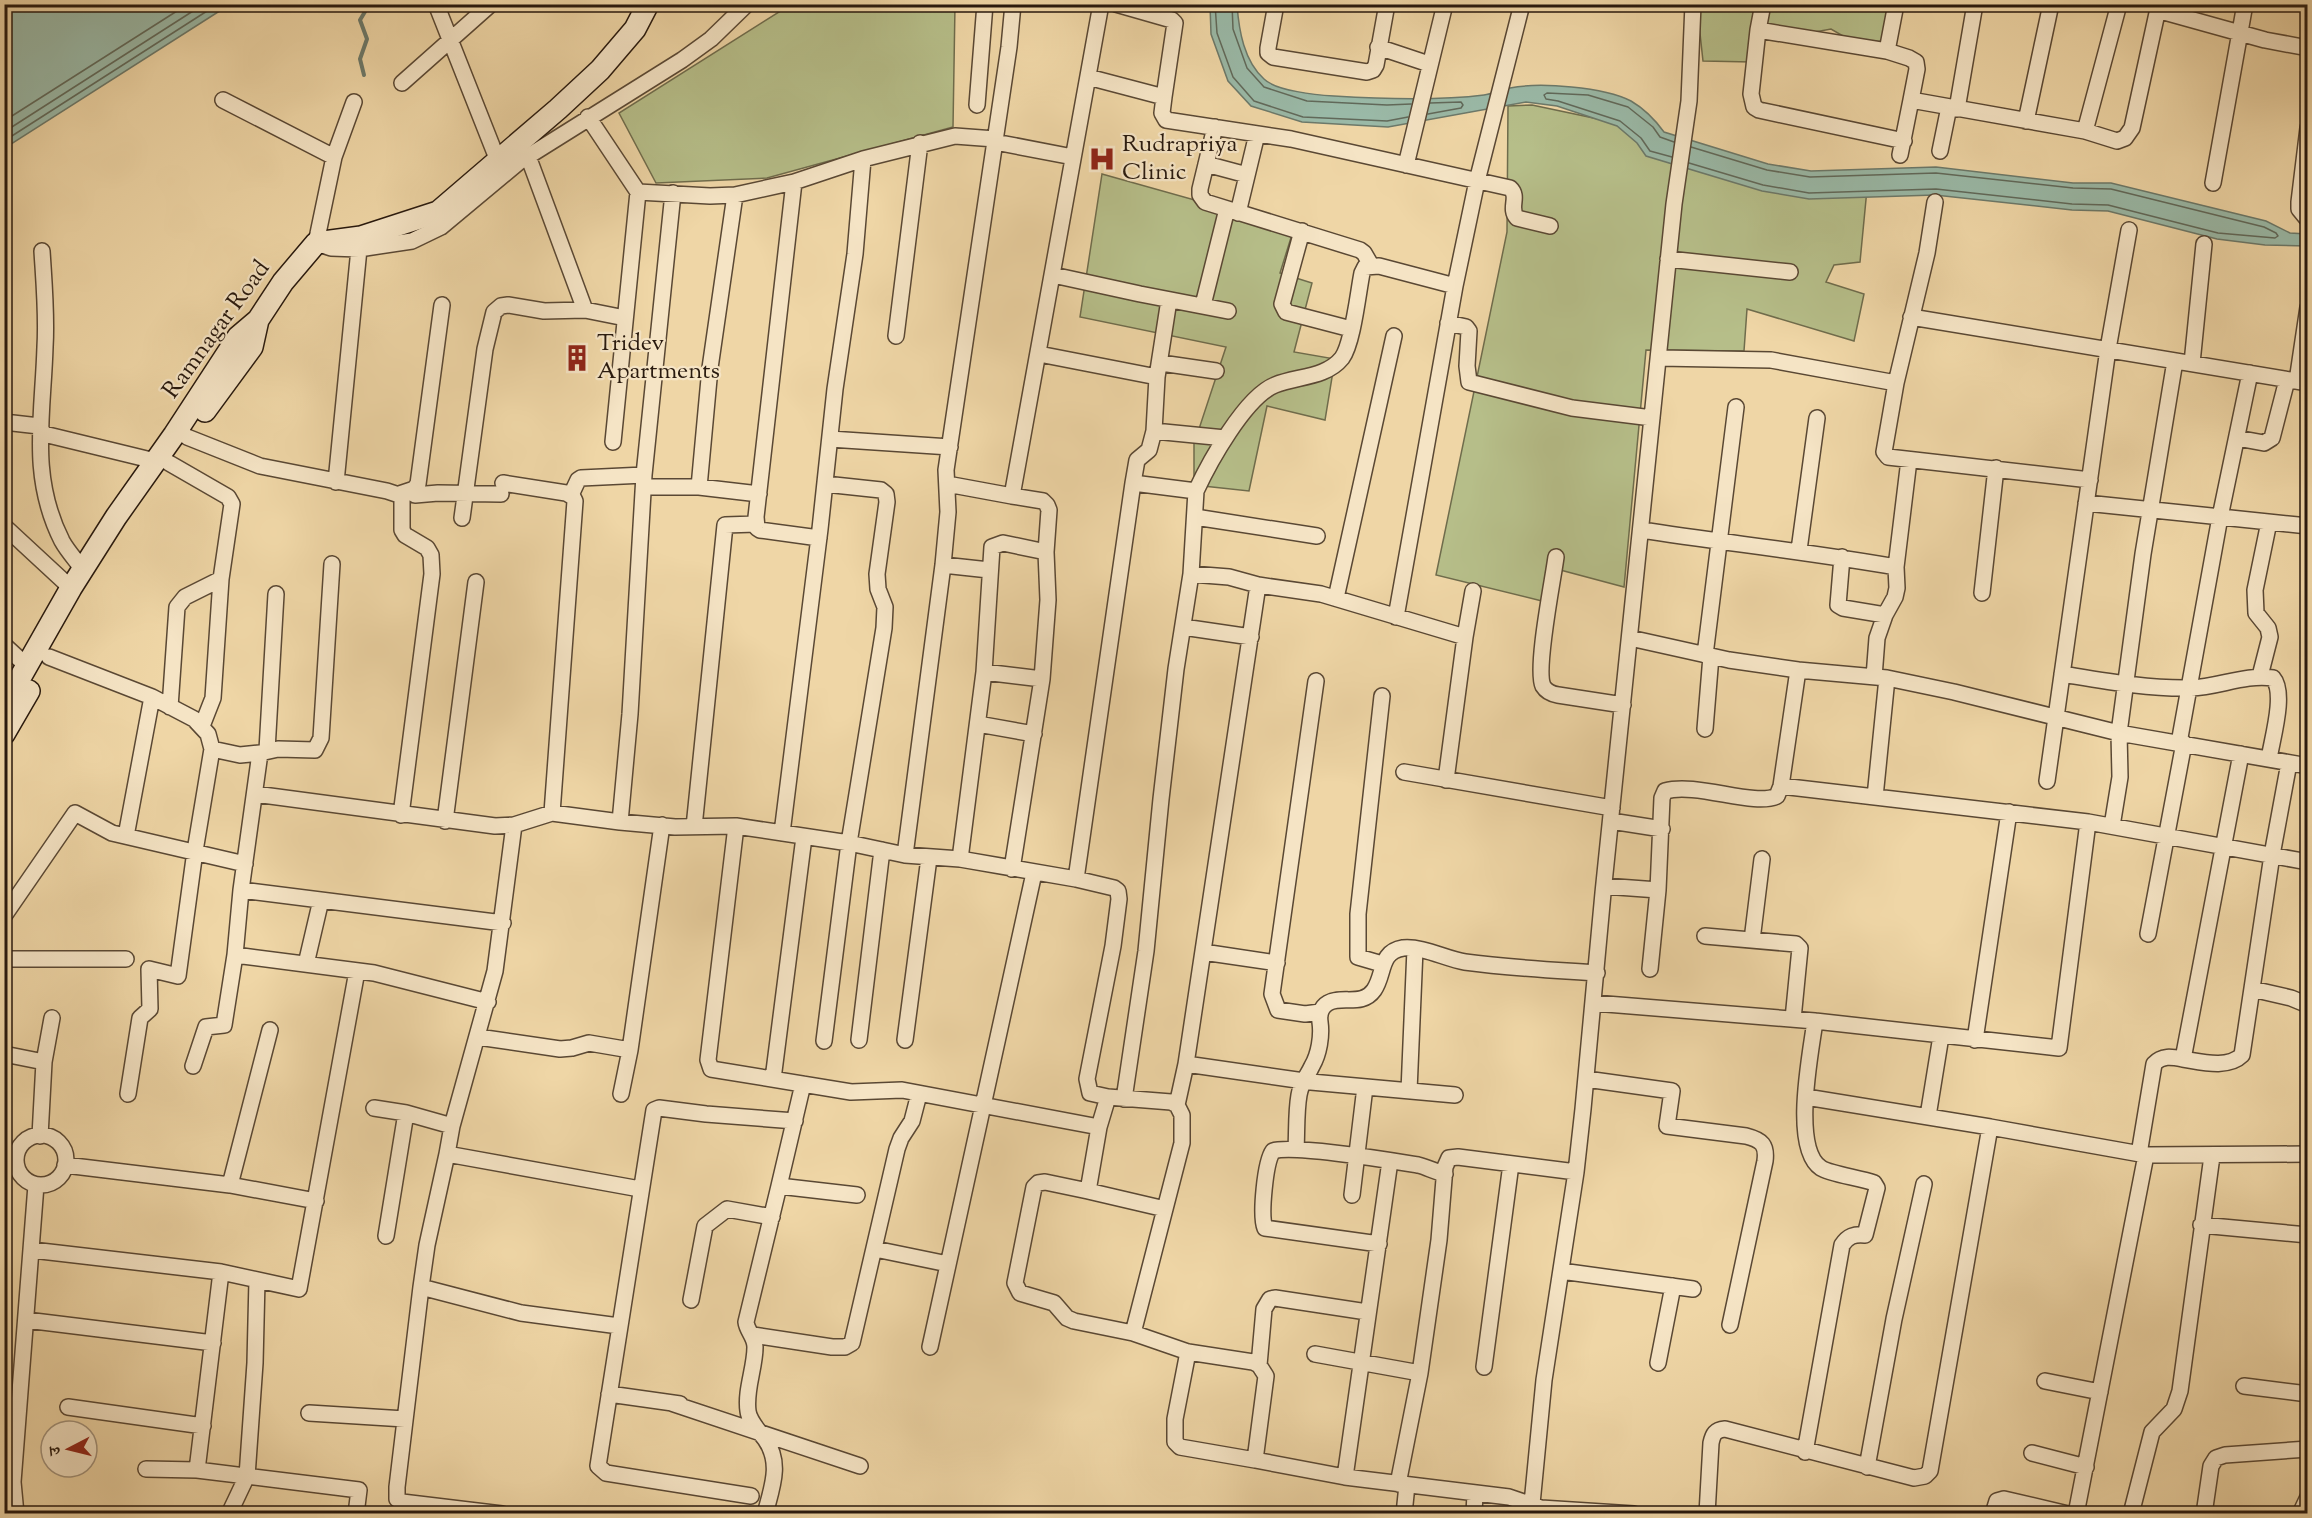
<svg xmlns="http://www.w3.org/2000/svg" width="2312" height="1518" font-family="'Sorts Mill Goudy','Noto Serif Devanagari',serif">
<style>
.green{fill:#b6be89;stroke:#6f6c4c;stroke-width:1.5}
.water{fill:#9ab9a7;stroke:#6c796a;stroke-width:1.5}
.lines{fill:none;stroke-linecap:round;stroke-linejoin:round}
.shore{stroke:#61695a;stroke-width:1.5}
.stream{stroke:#6c796a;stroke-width:4}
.street-casing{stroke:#5a4834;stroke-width:18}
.secondary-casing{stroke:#28190e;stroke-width:24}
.street{stroke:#f5e4c5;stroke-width:15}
.secondary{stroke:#f5e4c5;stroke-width:21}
.labels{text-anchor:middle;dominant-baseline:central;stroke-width:4.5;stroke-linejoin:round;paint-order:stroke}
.poi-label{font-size:24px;fill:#28190e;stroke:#f5e4c5;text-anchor:start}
.street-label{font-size:24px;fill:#28190e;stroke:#f5e4c5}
</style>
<rect width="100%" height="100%" fill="#efd6a6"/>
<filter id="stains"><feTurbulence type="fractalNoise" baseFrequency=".00333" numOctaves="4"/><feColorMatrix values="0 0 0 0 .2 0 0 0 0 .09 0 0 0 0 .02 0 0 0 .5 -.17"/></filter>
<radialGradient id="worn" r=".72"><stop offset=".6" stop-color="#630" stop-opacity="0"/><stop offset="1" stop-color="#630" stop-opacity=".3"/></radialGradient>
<path class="green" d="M 1875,4 L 1891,9 L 1887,42 L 1850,40 L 1831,29 L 1782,38 L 1766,24 L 1769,5 Z
M 790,5 L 955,5 L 953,127 L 767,178 L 656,183 L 619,113 Z
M 1699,5 L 1759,5 L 1752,62 L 1703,61 L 1698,15 Z
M 1532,105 L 1636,127 L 1661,150 L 1867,189 L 1860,262 L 1834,265 L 1826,282 L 1864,294 L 1854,341 L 1747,309 L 1744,351 L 1646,350 L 1624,587 L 1549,567 L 1546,602 L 1436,575 L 1507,232 L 1508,106 Z
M 1102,174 L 1294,228 L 1280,273 L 1312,283 L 1294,352 L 1335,359 L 1325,420 L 1267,406 L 1249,491 L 1194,485 L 1194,444 L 1226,347 L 1080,317 Z"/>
<path class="water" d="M 5,4 L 229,4 L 229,5 L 5,148 Z
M 1210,5 L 1237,5 C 1239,31 1244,61 1264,79 C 1276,91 1317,95 1334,96 C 1382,99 1436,101 1484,95 C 1493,94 1501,89 1510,88 C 1540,82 1604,87 1631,101 C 1643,108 1656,121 1664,132 L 1768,164 L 1811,171 L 1936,167 L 2073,183 L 2111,183 L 2266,221 L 2290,233 L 2307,234 L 2307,246 L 2265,245 L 2217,239 L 2108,211 L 2072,210 L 1935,195 L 1809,199 L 1762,191 L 1646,156 L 1637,143 L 1617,126 L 1557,106 L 1526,102 L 1388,127 L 1302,122 L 1251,106 L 1228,81 L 1211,34 Z"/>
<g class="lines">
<path class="shore" d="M 1215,4 L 1217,33 L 1233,77 L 1254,101 L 1303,117 L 1387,121 L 1408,117
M 1232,4 L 1233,29 L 1247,68 L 1264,87 L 1307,101 L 1387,105 L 1411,104
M 1428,114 L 1461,108 L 1463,105 L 1461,102 L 1430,103
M 4,121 L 188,4
M 4,132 L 204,4
M 4,141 L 218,4
M 1672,157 L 1650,151 L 1641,138 L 1620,121 L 1558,101 L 1546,99 L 1544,95 L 1547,93 L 1588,95 L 1628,107 L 1653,127 L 1660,137 L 1674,142
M 1689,163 L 1763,185 L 1809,193 L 1936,189 L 2072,204 L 2108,205 L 2218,233 L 2275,238 L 2278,236 L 2276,233 L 2264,227 L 2111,189 L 2073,188 L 1936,173 L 1810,177 L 1767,170 L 1691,147"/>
<path class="stream" d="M 364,75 L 360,59 L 367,39 L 360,20 L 366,10 L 365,4"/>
<defs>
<path id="street" d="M 436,4 L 498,161
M 1116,4 L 1172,20 L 1175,23 L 1164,97
M 1276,4 L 1268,48 L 1268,53 L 1273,57 L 1367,72 L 1373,70 L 1376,65 L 1387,4
M 1763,4 L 1758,30 L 1887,51
M 1896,4 L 1887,51 L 1909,58 L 1916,62 L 1917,69 L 1911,100 L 2085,131 L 2117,141 L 2125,138 L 2132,128 L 2159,4
M 2157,10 L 2265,40 L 2308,48
M 1758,30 L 1751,94 L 1754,107 L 1759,110 L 1904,141
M 1378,47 L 1429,64
M 1088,77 L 1164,97 L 1162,113 L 1166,120 L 1291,139 L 1510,188 C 1520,197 1508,208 1517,218 L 1550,226
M 402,83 L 491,4
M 223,100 L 334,157
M 354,102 L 334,157 L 316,243 L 331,248 L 359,249 L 412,241 L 441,227 L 519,162 L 682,60 L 711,39 L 747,4
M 977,105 L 985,4
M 1957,109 L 1975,4
M 588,117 L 638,192 L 613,442
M 2026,121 L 2051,4
M 1215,127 L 1200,189 L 1200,195 L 1205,202 L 1360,250 L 1364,253 L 1371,265
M 2308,128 L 2299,202 L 2299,209 L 2308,220
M 2085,131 L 2119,4
M 995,142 L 1073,157
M 1940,151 L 1949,107
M 1900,155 L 1911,100
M 528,156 L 585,310 L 625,318
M 1206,164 L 1247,175
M 1406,165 L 1445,4
M 794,182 L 756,517 L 757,528 L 760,530 L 819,538
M 2213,183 L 2245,4
M 638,192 L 710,196 L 735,195 L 794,182 L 863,159 L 955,136 L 995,139
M 1935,202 L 1927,253 L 1896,383 L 1884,452 L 1888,457 L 2090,480
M 1238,213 L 1257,134
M 1302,231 L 1282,304 L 1286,312 L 1351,329
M 42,251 C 44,283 47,315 45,347 C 43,416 29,476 62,541 C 68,552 77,561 84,571
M 1668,259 L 1790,272
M 1053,275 L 1140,294 L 1228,311
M 1203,305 L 1227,209
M 1911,317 L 2308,383
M 1448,323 L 1466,327 L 1469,331 L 1467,366 L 1469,382 L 1572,408 L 1652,418
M 896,336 L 920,143
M 1039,354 L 1157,377 L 1169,300
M 1659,358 L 1771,360 L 1896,383
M 1161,363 L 1216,371
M 2192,363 L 2204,244
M 1157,377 L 1154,431 L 1225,438
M 2297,381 L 2308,307
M 4,422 L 39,426 L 44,434 L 155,461
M 187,437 L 260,466 L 387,491 L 402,496 L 402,530 L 405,535 L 427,548 L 431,555 L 432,574 L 401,815
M 2237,438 L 2264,443 L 2272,438 L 2287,380
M 830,439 L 950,447
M 169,463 L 228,497 L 232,504 L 221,579 L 213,698 L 202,726
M 336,482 L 359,249
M 503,483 L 566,493 L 573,497 L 575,501 L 552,813
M 947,484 L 1012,496
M 644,487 L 699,487 L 710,368 L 735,195
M 699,487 L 759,494
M 1196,491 C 1209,463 1245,397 1275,385 C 1297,376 1326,378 1342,358 C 1353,343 1358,293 1362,273 L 1365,267 L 1379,266 L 1455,286
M 399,494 L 414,489 L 418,484 L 442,305
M 415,495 L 438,493 L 501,494
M 571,495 L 578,480 L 581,478 L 644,475
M 2086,503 L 2308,526
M 1195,517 L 1317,536
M 462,518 L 485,349 L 494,312 L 501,306 L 508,305 L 544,311 L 585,310
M 4,526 L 71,588
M 1641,530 C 1726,543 1811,552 1896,567
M 1799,550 L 1817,418
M 1556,557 C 1553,580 1535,669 1543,686 C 1546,691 1552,694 1558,695 L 1623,705
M 1842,557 L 1838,605 L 1843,608 L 1885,615
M 943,565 L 989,570
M 1191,574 L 1229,577 L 1258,585 L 1321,594 L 1465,637
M 1982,593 L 1996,468
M 1336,598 L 1394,336
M 1396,617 L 1455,286 L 1477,181 L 1522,4
M 1183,627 L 1251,637
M 1630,638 L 1729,660 L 1798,670 L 1887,678 L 1954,692 L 2119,733 L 2308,766
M 4,645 L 28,667
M 1705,655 L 1736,407
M 49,657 L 152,697 L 194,719 L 208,734 L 212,749
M 984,672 L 992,547 L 1003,543 L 1046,552
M 2062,674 C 2105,681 2148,689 2191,688 C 2219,687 2245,674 2273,678 C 2286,693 2272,739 2269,759
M 2260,676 L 2270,637 L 2268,628 L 2256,613 L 2255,590 L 2269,522
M 1874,677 L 1877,638 L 1885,615 L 1895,597 L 1897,588 L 1896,567 L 1909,460
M 1316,681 L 1272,994 L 1278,1010 L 1305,1014 L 1320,1012
M 170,707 L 177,607 L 185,597 L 221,579
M 978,724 L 1034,734
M 1705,729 L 1711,656
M 2179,743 L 2220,517 L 2250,373
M 267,750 L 276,594
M 1404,772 L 1612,808
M 1446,780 L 1465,637 L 1473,591
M 2047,781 L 2108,349 L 2129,230
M 1781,786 L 2088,822 L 2308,862
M 255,794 L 495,826 L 514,825 L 552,813 L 620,822 L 675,827 L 736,826 L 849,843 L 905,855 L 960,859 L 984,672 L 1042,679 L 1048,600 L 1046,552 L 1049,510 L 1047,505 L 1043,501 L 1012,496 L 1101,4
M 1875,797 L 1887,678
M 445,821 L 476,582
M 1611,821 L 1662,829
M 620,822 L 630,714 L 644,475 L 673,193
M 514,825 L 495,971 L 452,1126 L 447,1154 L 640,1189
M 736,826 L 708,1060 L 711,1069 L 851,1092 L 902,1090 L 1099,1127
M 2112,826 L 2120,777 L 2119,733 L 2143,554 L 2175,361
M 694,827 L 725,525 L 756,524
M 782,833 L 820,529 L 835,389 L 855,254 L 863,159
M 126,836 L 152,697
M 905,855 L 943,565 L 948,512 L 946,470 L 1009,47 L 1013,4
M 960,859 L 1076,879 L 1133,483 L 1137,460 L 1149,450 L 1154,431
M 1012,869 L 1042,679
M 1076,879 L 1114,888 L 1118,891 L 1119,899 L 1113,946 L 1087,1079 L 1090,1093 L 1108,1097
M 1604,886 L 1658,890
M 241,890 L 503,923
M 4,916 L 75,813 L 112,833 L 245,864
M 2148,934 L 2184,743
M 1705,936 L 1796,944 L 1800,948 L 1793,1019
M 1752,940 L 1762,859
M 1203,952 L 1277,963
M 235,955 L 374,973 L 488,1002
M 4,959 L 126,959
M 306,964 L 321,900
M 1382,964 L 1358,957 L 1358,914 L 1382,696
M 1650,969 L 1658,890 L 1662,798 L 1665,791 C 1697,782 1754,807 1777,796 L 1781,786 L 1798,670
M 2252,989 L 2291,998 L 2308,1005
M 1594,1003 L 1815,1021 L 2059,1048 L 2088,822
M 478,1037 L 560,1049 L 572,1048 L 589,1043 L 630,1050
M 859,1040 L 882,850
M 905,1040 L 929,858
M 1975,1040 L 2009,812
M 824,1041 L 849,843 L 884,628 L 885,607 L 878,589 L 877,574 L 887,502 L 886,494 L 881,490 L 825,484
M 4,1054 L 44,1062
M 2183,1059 C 2202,1062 2228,1069 2242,1055 L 2272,855 L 2289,763
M 1186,1064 L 1258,585
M 193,1066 L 206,1027 L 224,1025 L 235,955 L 241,890 L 260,753 L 278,749 L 315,750 L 321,738 L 332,564
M 773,1079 L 804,837
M 1586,1079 L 1672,1091 L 1667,1126 L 1746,1136 C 1762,1140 1767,1145 1765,1161 L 1730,1325
M 803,1084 L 779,1186 L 857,1195
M 1409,1091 L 1415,949
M 128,1094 L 140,1018 L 150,1009 L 149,969 L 178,976 L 195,851 L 212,749 L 240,755 L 260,753
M 621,1094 L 630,1050 L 662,825
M 1806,1097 L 1990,1127
M 1124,1099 L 1146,951 L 1161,799 L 1176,669 L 1191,574 L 1196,491 L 1133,483
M 1177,1105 L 1182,1115 L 1182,1143 L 1133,1333 L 1188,1352 L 1253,1362 L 1259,1365 L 1266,1376 L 1255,1460 L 1345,1477 L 1509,1497 L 1541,1508 L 1634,1514
M 374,1108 L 406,1113 L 452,1126
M 1928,1116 L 1941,1036
M16 1160a25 25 0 1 1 50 0a25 25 0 1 1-50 0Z
M 40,1136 L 44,1062 L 52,1018
M 1296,1149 C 1297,1131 1296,1112 1299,1095 C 1301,1082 1307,1077 1312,1066 C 1319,1054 1322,1036 1320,1022 C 1319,1015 1321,1007 1328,1003 C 1342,995 1362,1007 1374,990 C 1385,974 1379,952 1403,948 C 1423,946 1446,959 1465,962 C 1509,968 1553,970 1597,973
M 447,1154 L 427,1245 L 421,1287 L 521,1313 L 619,1326
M 2139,1154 L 2154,1064 C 2162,1055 2172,1057 2183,1059 L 2241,754
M 65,1165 L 230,1185 L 316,1201
M 230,1185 L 270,1030
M 1088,1191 L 1045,1182 L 1038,1183 L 1034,1187 L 1015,1283 L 1020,1293 L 1054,1303 L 1067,1318 L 1074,1321 L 1133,1333
M 1352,1195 L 1365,1087
M 1165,1209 L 1088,1191 L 1099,1127 L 1108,1097 L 1171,1102 L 1177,1105 L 1186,1064 L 1311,1082 L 1455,1095
M 2201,1225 L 2308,1235
M 386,1236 L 406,1113
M 1379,1244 L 1265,1228 C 1260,1216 1265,1162 1273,1151 C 1292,1144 1393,1161 1418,1165 C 1427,1167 1435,1172 1445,1174
M 875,1249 L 948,1264
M 32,1250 L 221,1272 L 299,1289 L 357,971
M 1561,1271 L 1693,1289
M 421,1287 L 397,1487 L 397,1499 L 402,1502 L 502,1514
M 691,1300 L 705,1226 L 727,1209 L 772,1217
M 26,1320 L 213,1343
M 753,1335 L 832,1347 L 845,1347 L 852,1343 L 897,1149 L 901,1138 L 912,1121 L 919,1094
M 930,1347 L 1034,873
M 1188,1352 L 1175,1419 L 1175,1442 L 1180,1447 L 1255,1460
M 1315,1354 L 1420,1373 L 1398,1484
M 1658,1363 L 1673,1286
M 1259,1365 L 1264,1309 L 1270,1299 L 1275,1298 L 1367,1312
M 1484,1367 L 1511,1164
M 1420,1373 L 1439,1240 L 1445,1167 L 1449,1158 L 1458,1157 L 1576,1172
M 2045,1381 L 2100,1392
M 2244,1386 L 2308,1394
M 609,1394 L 680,1404
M 671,1403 L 860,1466
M 68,1407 L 203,1426
M 309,1413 L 405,1419
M 1805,1452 L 1842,1245 C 1848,1236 1854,1234 1865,1235 L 1877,1188 L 1874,1183 C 1861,1178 1830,1174 1821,1168 C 1791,1148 1811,1052 1815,1021
M 2032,1453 L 2086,1467
M 1867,1467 L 1894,1319 L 1924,1184
M 146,1469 L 197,1470 L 359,1490 L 356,1514
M 197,1470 L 221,1272
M 1345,1477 L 1390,1161
M 751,1496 L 606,1473 L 598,1466 L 654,1110 L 659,1108 L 706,1114 L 795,1121
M 16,1514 L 13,1482 L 36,1185
M 229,1514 L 247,1476 L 255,1363 L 257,1280
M 765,1514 C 772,1487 782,1463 765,1439 C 759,1431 749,1421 748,1411 C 745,1390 755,1368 755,1347 C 755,1337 747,1331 746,1322 L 779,1186
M 1404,1514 L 1407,1485
M 1474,1514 L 1475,1493
M 1531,1514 L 1544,1380 L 1576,1172 L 1583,1109 L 1603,893 L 1674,204 L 1689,101 L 1693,4
M 1707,1514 L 1711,1443 C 1713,1434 1715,1430 1725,1429 L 1914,1478 L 1925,1476 L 1930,1471 L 1990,1127 L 2146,1155 L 2308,1154
M 1993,1514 L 1997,1501 L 2004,1499 L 2068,1514
M 2076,1514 L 2146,1155
M 2131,1514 L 2152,1432 L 2174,1409 L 2180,1391 L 2212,1156
M 2204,1514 L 2211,1466 L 2216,1458 L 2225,1455 L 2308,1449
M 2300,1514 L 2308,1497"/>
<path id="secondary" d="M 205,411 L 252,347 L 258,320
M 4,706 L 71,588 L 116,517 L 174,435 L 238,337 L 258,320 L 283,282 L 316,243 L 361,237 L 438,212 L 558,109 L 600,70 L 635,29 L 648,4
M 4,734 L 29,691"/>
</defs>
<use href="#street" class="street-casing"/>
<use href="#secondary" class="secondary-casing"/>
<use href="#street" class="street"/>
<use href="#secondary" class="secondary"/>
</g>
<defs>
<symbol id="hospital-bare" viewBox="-9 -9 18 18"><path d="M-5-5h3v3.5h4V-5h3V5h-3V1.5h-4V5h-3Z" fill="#8f2418" stroke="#f5e4c5" stroke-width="2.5" paint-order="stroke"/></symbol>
<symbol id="building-bare" viewBox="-9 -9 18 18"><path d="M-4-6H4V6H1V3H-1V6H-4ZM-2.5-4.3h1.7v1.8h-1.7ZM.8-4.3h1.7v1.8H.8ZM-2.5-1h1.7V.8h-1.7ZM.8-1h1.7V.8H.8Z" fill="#8f2418" stroke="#f5e4c5" stroke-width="2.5" paint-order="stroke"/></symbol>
</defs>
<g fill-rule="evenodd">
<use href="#hospital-bare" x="1083" y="140" width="38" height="38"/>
<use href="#building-bare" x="558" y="339" width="38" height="38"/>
</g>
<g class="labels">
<g class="poi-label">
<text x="1122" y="145">Rudrapriya<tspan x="1122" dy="28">Clinic</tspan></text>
<text x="597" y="344">Tridev<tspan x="597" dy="28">Apartments</tspan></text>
</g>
<g class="street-label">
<text transform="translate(217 330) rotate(-54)">Ramnagar Road</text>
</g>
</g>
<rect width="2312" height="1518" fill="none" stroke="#efd6a6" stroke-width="24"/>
<rect x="6" y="6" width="2300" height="1506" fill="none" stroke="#28190e" stroke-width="3"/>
<rect x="12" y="12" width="2288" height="1494" fill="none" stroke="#28190e" stroke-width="1.5"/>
<g transform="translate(69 1449) rotate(263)"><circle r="28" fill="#f5e4c5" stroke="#a3937c" stroke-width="1.5"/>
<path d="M0-4.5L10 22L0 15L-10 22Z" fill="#8f2418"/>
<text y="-9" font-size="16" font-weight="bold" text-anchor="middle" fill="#28190e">उ</text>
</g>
<rect width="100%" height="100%" filter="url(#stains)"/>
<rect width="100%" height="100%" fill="url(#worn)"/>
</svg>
